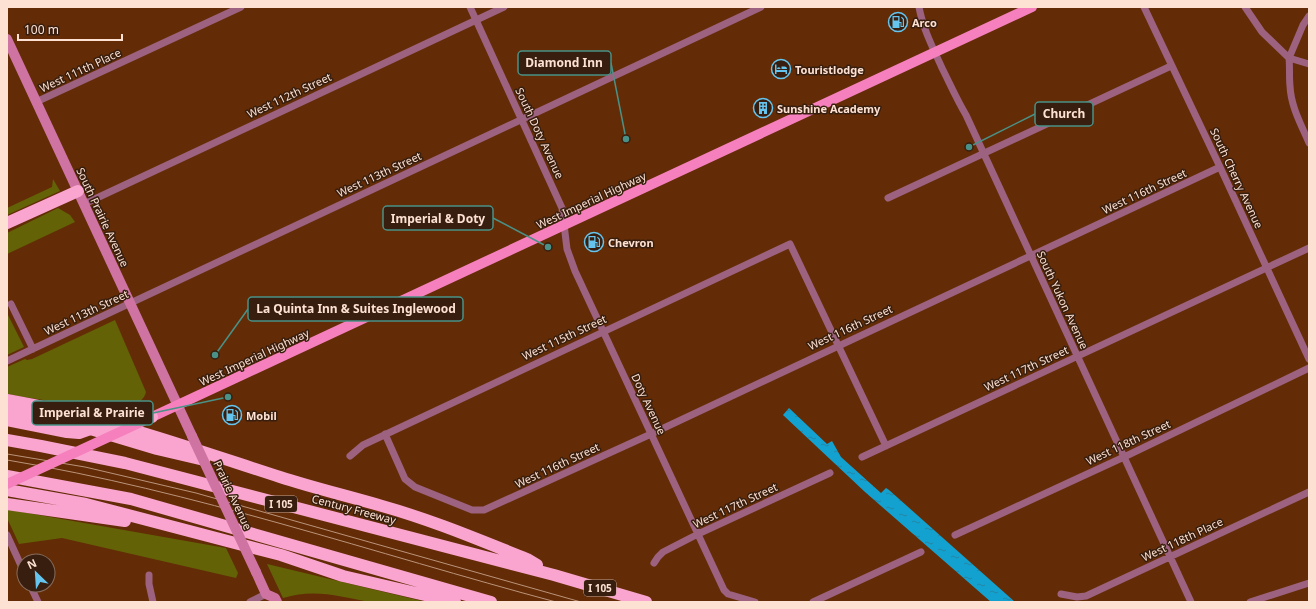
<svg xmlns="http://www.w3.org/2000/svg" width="1316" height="609" font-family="'Noto Sans',sans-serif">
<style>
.grass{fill:#636207}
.water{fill:url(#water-ripples)}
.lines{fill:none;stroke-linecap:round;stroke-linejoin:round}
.minor{stroke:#9c627f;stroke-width:7}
.secondary{stroke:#cf73a3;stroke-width:10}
.primary{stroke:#f680be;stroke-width:10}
.motorway{stroke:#faa5cf;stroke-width:12}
.tram{stroke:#bb937a;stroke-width:1}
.secondary-bridge{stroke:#cf73a3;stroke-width:10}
.primary-bridge{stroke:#f680be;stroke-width:10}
.motorway-bridge{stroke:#faa5cf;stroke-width:12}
.labels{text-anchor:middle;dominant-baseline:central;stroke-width:3;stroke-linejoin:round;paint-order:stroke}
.shield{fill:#371e0f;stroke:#c2a698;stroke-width:1}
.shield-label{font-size:10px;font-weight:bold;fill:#fde1d2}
.poi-label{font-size:11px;font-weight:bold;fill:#fde1d2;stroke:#371e0f;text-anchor:start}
.street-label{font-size:11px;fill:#fde1d2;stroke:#371e0f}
.leader{fill:none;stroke:#4a9187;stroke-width:1.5}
.callout-dot{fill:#4a9187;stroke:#371e0f;stroke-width:1.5}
.callout{fill:#371e0f;stroke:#4a9187;stroke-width:1.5}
.callout-label{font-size:12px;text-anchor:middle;font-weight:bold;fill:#fde1d2}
</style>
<defs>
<pattern id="water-ripples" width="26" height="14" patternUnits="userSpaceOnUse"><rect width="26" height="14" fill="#13a1d0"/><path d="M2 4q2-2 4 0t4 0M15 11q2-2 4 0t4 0" fill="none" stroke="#2485a4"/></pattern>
</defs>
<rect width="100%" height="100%" fill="#632c06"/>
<path class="grass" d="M 53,179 L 60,191 L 7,215 L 7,208 L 52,187 Z
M 58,208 L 70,215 L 75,222 L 7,254 L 7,233 Z
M 7,313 L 24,347 L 7,355 Z
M 115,320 L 146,392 C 143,406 119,412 106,418 C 78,403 39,400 7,394 L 7,367 L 25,359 L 27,360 L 32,359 Z
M 7,507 L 22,512 L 226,548 L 238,573 L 236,578 L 62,538 L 19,544 L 7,518 Z
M 267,564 L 426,602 C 409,602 388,604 371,602 C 339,597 316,588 283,598 Z"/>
<path class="water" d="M 789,408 L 827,444 L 832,441 L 841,457 L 881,493 L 886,488 L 889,490 L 1015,602 L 991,602 L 865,492 L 783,415 Z"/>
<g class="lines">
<path class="minor" d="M 470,7 L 562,208 L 567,249 L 575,271 L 724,590 L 728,594 L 755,602
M 919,7 C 923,29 933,48 942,68 C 950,84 957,100 966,115 L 1191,602
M 1144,7 L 1220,167 L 1309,359
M 1245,7 L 1262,32 L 1289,58 C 1290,67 1289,77 1290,86 C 1291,107 1301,124 1309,143
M 1289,58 L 1303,25 L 1309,16
M 1289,58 L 1309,64
M 36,102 L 241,7
M 888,198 L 1171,66
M 84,204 L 504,7
M 11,304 L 33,349
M 7,361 L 761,7
M 385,434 L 405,479 L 415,487 L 472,510 L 484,510 L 651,434 L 1220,167
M 350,456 L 363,445 L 790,244 L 886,446
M 862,457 L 1309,248
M 7,535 L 24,572
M 955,535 L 1124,457 L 1309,368
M 654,563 L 658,557 L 663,552 L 698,534 L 830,473
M 149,575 L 149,584 L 153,602
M 30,585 L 38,602
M 1061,594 L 1077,597 L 1086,596 L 1309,492
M 250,602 L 266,594
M 813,602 L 921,552
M 1250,602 L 1309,583"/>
<path class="secondary" d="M 7,39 L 192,436
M 256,572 L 266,594 L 275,598 L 277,602"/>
<path class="primary" d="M 152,417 L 1032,7"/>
<path class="motorway" d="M 7,223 L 78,191
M 7,400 C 101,416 190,448 280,477 C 314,488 348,496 382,506 C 432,520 479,540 527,559 L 537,565
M 7,409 L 47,416 L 157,449 L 204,460
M 7,440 L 41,446 L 125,463 L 554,575 L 646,602
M 7,476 L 131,499 L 491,602
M 7,490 L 86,504 L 281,555 L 343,576 L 455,602
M 7,504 L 125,521"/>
<path class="tram" d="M 7,454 L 85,467 L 196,493 L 581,602
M 7,460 C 194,491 373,553 556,602"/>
<path class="secondary-bridge" d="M 192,436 L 256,572"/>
<path class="primary-bridge" d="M 7,484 L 152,417"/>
<path class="motorway-bridge" d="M 7,420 L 67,432 L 79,433 L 124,417 L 152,417"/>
</g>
<defs>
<symbol id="fuel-ring" viewBox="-11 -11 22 22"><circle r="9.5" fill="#371e0f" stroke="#65c5ee" stroke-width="1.5"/><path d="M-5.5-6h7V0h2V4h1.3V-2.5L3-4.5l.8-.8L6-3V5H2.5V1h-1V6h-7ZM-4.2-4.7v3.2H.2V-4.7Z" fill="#65c5ee"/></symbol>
<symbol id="hotel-ring" viewBox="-11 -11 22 22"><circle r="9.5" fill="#371e0f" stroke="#65c5ee" stroke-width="1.5"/><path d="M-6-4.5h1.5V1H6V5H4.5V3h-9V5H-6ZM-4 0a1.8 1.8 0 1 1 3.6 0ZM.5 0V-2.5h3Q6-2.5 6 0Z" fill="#65c5ee"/></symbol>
<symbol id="building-ring" viewBox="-11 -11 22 22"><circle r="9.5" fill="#371e0f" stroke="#65c5ee" stroke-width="1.5"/><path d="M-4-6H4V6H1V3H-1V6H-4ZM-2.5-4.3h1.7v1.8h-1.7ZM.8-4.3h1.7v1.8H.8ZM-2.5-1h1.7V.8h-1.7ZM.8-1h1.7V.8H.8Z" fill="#65c5ee"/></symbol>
</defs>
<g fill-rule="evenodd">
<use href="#fuel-ring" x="887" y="11" width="22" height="22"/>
<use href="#hotel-ring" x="770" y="58" width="22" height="22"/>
<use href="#building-ring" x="752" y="97" width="22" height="22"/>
<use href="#fuel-ring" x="583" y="231" width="22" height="22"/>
<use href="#fuel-ring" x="221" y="404" width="22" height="22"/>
</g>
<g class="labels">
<g class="shield">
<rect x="265" y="496" width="32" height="16" rx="3"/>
<rect x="584" y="580" width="32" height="16" rx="3"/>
</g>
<g class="shield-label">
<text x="281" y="504">I 105</text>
<text x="600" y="588">I 105</text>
</g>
<g class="poi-label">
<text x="912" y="22">Arco</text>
<text x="795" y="69">Touristlodge</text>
<text x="777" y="108">Sunshine Academy</text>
<text x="608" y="242">Chevron</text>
<text x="246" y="415">Mobil</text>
</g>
<g class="street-label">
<text transform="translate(80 70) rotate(-25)">West 111th Place</text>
<text transform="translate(289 95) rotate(-25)">West 112th Street</text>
<text transform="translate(540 133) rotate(65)">South Doty Avenue</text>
<text transform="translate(379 174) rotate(-25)">West 113th Street</text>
<text transform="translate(1237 178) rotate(65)">South Cherry Avenue</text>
<text transform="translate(1144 191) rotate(-25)">West 116th Street</text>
<text transform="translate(591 200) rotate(-25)">West Imperial Highway</text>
<text transform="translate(103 217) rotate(65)">South Prairie Avenue</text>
<text transform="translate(1063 300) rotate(65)">South Yukon Avenue</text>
<text transform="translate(86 312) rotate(-25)">West 113th Street</text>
<text transform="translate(850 327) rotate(-25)">West 116th Street</text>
<text transform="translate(564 337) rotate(-25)">West 115th Street</text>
<text transform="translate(254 357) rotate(-25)">West Imperial Highway</text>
<text transform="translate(1026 368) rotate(-25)">West 117th Street</text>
<text transform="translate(649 404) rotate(65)">Doty Avenue</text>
<text transform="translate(1128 442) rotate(-25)">West 118th Street</text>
<text transform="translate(557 465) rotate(-25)">West 116th Street</text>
<text transform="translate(233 495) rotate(65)">Prairie Avenue</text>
<text transform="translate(735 505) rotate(-25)">West 117th Street</text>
<text transform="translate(354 509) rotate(15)">Century Freeway</text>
<text transform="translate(1182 539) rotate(-25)">West 118th Place</text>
</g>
</g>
<path class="leader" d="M626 139L611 63M969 147L1035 114M548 247L493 218M215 355L248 309M228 397L153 413"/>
<g class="callout-dot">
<circle cx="626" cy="139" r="4"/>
<circle cx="969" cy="147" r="4"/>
<circle cx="548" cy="247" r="4"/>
<circle cx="215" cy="355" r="4"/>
<circle cx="228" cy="397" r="4"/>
</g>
<g class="callout">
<rect x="518" y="51" width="93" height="24" rx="4"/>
<rect x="1035" y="102" width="58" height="24" rx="4"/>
<rect x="383" y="206" width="110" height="24" rx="4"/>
<rect x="248" y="297" width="215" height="24" rx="4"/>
<rect x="32" y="401" width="121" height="24" rx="4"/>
</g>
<g class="callout-label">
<text x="564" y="67">Diamond Inn</text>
<text x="1064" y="118">Church</text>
<text x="438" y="223">Imperial &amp; Doty</text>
<text x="356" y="313">La Quinta Inn &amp; Suites Inglewood</text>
<text x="92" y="417">Imperial &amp; Prairie</text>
</g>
<rect width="1316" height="609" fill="none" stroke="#fde1d2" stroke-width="16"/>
<g transform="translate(36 573) rotate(335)"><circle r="19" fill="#371e0f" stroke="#866c5d"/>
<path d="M0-3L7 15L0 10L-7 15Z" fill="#65c5ee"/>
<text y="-6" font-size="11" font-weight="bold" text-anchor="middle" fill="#fde1d2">N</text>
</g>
<path d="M18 34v6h104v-6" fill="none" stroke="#fde1d2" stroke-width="2"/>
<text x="24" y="34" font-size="12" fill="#fde1d2" stroke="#371e0f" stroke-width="3" paint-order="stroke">100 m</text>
</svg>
